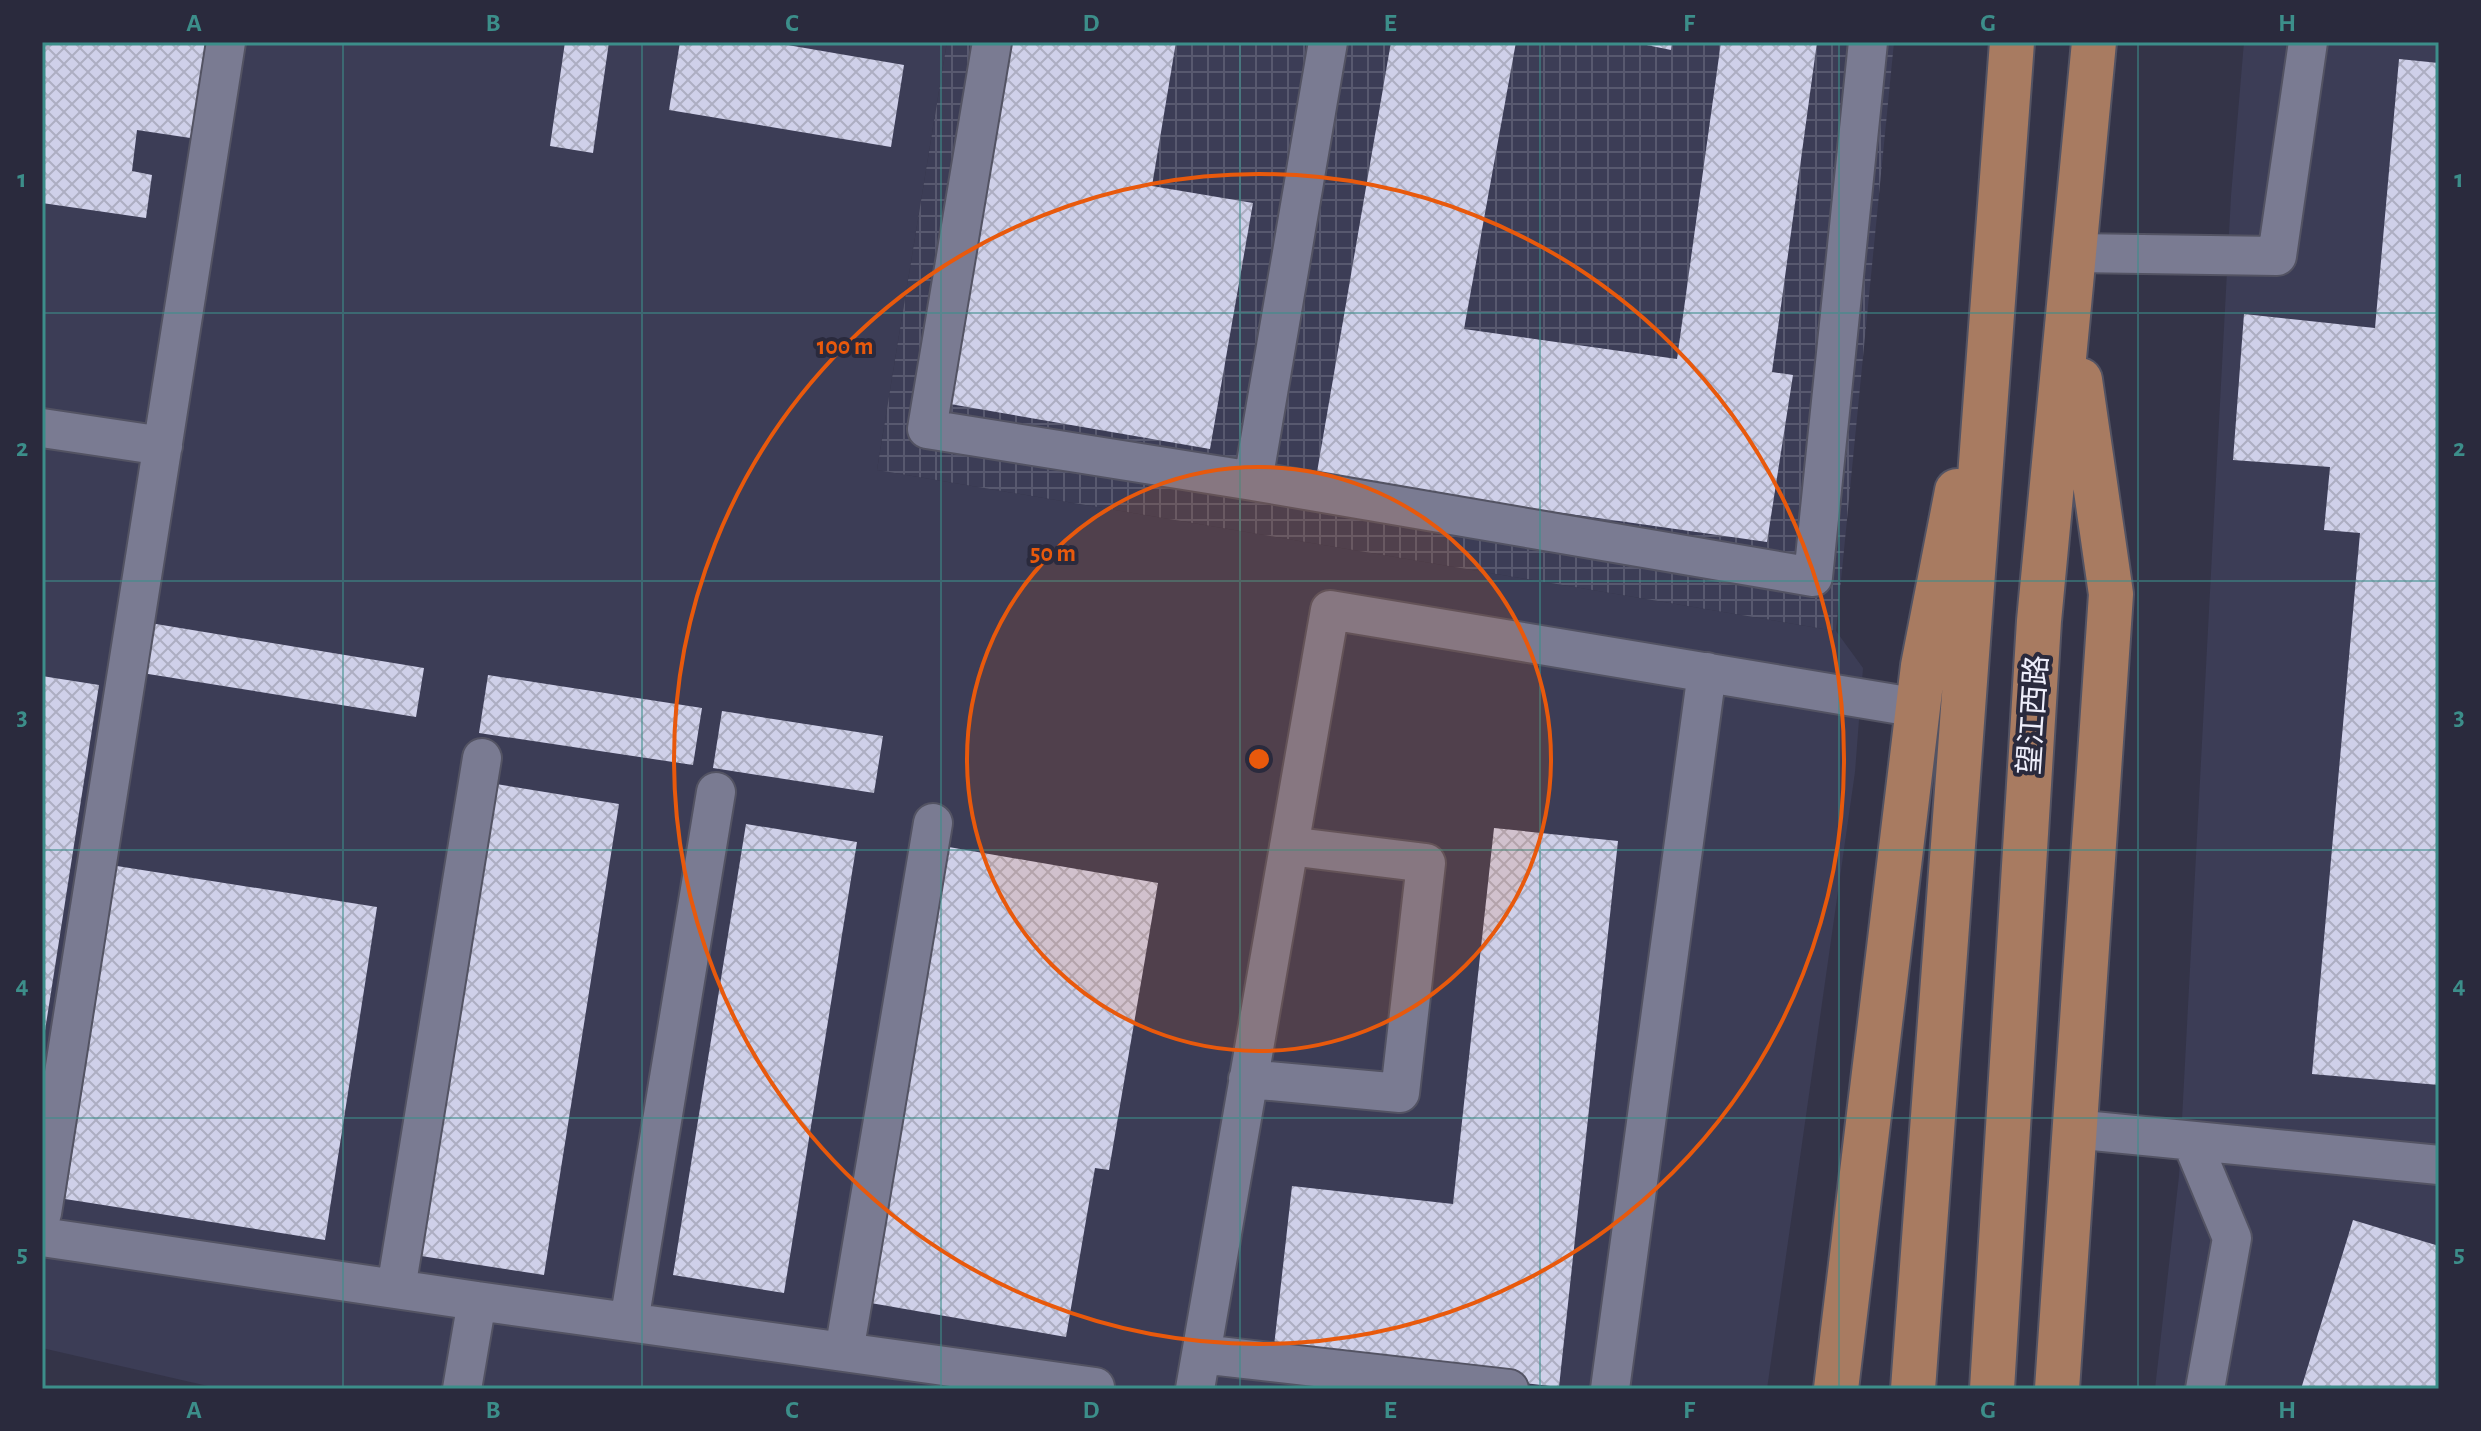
<svg xmlns="http://www.w3.org/2000/svg" width="2481" height="1431" font-family="'Alegreya Sans','Noto Sans SC',sans-serif">
<style>
.built{fill:#3c3d56}
.industrial{fill:url(#industrial-grid)}
.building{fill:url(#building-cross-hatch)}
.lines{fill:none;stroke-linecap:round;stroke-linejoin:round}
.minor-casing{stroke:#535363;stroke-width:42}
.major-casing{stroke:#535363;stroke-width:48}
.minor{stroke:#7a7b92;stroke-width:38}
.major{stroke:#a87b61;stroke-width:44}
.grid{fill:none;stroke:#3c8e8a;stroke-width:2;stroke-opacity:0.55}
.ring{fill:none;stroke:#e8590c;stroke-width:4}
.labels{text-anchor:middle;dominant-baseline:central;stroke-width:8;stroke-linejoin:round;paint-order:stroke}
.street-label{font-size:30px;fill:#eeeefb;stroke:#2a2a3d}
.centre{fill:#e8590c;stroke:#2a2a3d;stroke-width:4}
.ring-label{font-size:24px;text-anchor:middle;font-weight:bold;fill:#e8590c;stroke:#2a2a3d;stroke-width:8;stroke-linejoin:round;paint-order:stroke}
.neatline{fill:none;stroke:#3c8e8a;stroke-width:3}
.grid-label{font-size:26px;text-anchor:middle;font-weight:bold;fill:#3c8e8a}
</style>
<defs>
<pattern id="industrial-grid" width="8" height="8" patternUnits="userSpaceOnUse" patternTransform="scale(2)"><rect width="8" height="8" fill="#3c3d56"/><path d="M0 4h8M4 0v8" fill="none" stroke="#58596f"/></pattern>
<pattern id="building-cross-hatch" width="8" height="8" patternUnits="userSpaceOnUse" patternTransform="scale(2)"><rect width="8" height="8" fill="#cfd0e9"/><path d="M0 0l8 8M0 8l8-8" fill="none" stroke="#adaec2"/></pattern>
</defs>
<rect width="100%" height="100%" fill="#343448"/>
<path class="built" d="M 42,42 L 947,42 L 877,470 L 1836,631 L 1863,668 L 1855,772 L 1767,1389 L 221,1389 L 42,1348 Z
M 2244,42 L 2439,42 L 2439,1389 L 2155,1389 L 2179,1176 L 2231,196 Z"/>
<path class="industrial" d="M 947,42 L 1894,42 L 1836,631 L 877,470 Z"/>
<path class="building" d="M 42,42 L 211,42 L 197,139 L 137,130 L 132,171 L 152,175 L 146,218 L 42,203 Z
M 565,42 L 609,42 L 593,153 L 550,146 Z
M 680,42 L 770,42 L 904,65 L 891,147 L 669,110 Z
M 1012,42 L 1176,42 L 1152,186 L 1253,203 L 1210,449 L 950,404 Z
M 1391,42 L 1516,42 L 1464,329 L 1677,359 L 1721,42 L 1817,42 L 1772,372 L 1793,375 L 1767,542 L 1316,478 Z
M 1632,42 L 1672,42 L 1671,50 Z
M 2399,59 L 2439,63 L 2439,1085 L 2312,1074 L 2360,533 L 2324,530 L 2330,467 L 2233,460 L 2244,314 L 2375,328 Z
M 150,623 L 424,668 L 416,717 L 142,673 Z
M 488,675 L 702,708 L 693,765 L 479,733 Z
M 42,676 L 99,685 L 44,1037 L 42,1037 Z
M 722,711 L 883,736 L 874,793 L 713,768 Z
M 496,784 L 619,804 L 544,1275 L 421,1256 Z
M 746,824 L 857,842 L 784,1293 L 673,1275 Z
M 1494,828 L 1618,841 L 1559,1387 L 1273,1355 L 1292,1186 L 1453,1204 Z
M 943,846 L 1158,883 L 1109,1170 L 1095,1168 L 1066,1337 L 865,1302 Z
M 117,866 L 377,907 L 325,1240 L 65,1199 Z
M 2353,1220 L 2439,1246 L 2439,1389 L 2301,1389 Z"/>
<g class="lines">
<defs>
<path id="minor" d="M 992,42 L 927,429 L 1253,481
M 1328,42 L 1253,481 L 1813,577 L 1868,42
M 2075,253 L 2277,256 L 2308,42
M 42,428 L 163,446
M 1248,1079 L 1400,1093 L 1426,863 L 1289,846
M 2073,1129 L 2439,1165
M 2192,1142 L 2232,1238 L 2205,1389
M 42,1213 L 226,42
M 42,1237 L 477,1301
M 396,1289 L 482,758
M 629,1322 L 716,792
M 844,1352 L 933,823
M 1201,1354 L 1509,1389
M 462,1389 L 477,1301 L 1095,1387
M 1195,1389 L 1330,610 L 1919,708
M 1610,1389 L 1707,672"/>
<path id="major" d="M 1836,1389 L 1923,666 L 1957,491
M 1913,1389 L 2012,42
M 1992,1389 L 2039,621 L 2094,42
M 2057,1389 L 2111,594 L 2080,380"/>
</defs>
<use href="#minor" class="minor-casing"/>
<use href="#major" class="major-casing"/>
<use href="#minor" class="minor"/>
<use href="#major" class="major"/>
</g>
<path class="grid" d="M 343,42 L 343,1389M 642,42 L 642,1389M 941,42 L 941,1389M 1240,42 L 1240,1389M 1540,42 L 1540,1389M 1839,42 L 1839,1389M 2138,42 L 2138,1389M 42,313 L 2439,313M 42,581 L 2439,581M 42,850 L 2439,850M 42,1118 L 2439,1118"/>
<circle cx="1259" cy="759" r="292" fill="#e8590c" fill-opacity=".12"/>
<g class="ring">
<circle cx="1259" cy="759" r="292"/>
<circle cx="1259" cy="759" r="585"/>
</g>
<g class="labels">
<g class="street-label">
<text transform="translate(2034 715) rotate(-86)">望江西路</text>
</g>
</g>
<circle cx="1259" cy="759" r="12" class="centre"/>
<g class="ring-label">
<text x="845" y="354">100 m</text>
<text x="1053" y="561">50 m</text>
</g>
<rect width="2481" height="1431" fill="none" stroke="#2a2a3d" stroke-width="88"/>
<rect x="44" y="44" width="2393" height="1343" class="neatline"/>
<g class="grid-label">
<text x="194" y="31">A</text>
<text x="493" y="31">B</text>
<text x="792" y="31">C</text>
<text x="1091" y="31">D</text>
<text x="1390" y="31">E</text>
<text x="1689" y="31">F</text>
<text x="1988" y="31">G</text>
<text x="2287" y="31">H</text>
<text x="22" y="187">1</text>
<text x="2459" y="187">1</text>
<text x="22" y="456">2</text>
<text x="2459" y="456">2</text>
<text x="22" y="725">3</text>
<text x="2459" y="725">3</text>
<text x="22" y="993">4</text>
<text x="2459" y="993">4</text>
<text x="22" y="1262">5</text>
<text x="2459" y="1262">5</text>
<text x="194" y="1418">A</text>
<text x="493" y="1418">B</text>
<text x="792" y="1418">C</text>
<text x="1091" y="1418">D</text>
<text x="1390" y="1418">E</text>
<text x="1689" y="1418">F</text>
<text x="1988" y="1418">G</text>
<text x="2287" y="1418">H</text>
</g>
</svg>
